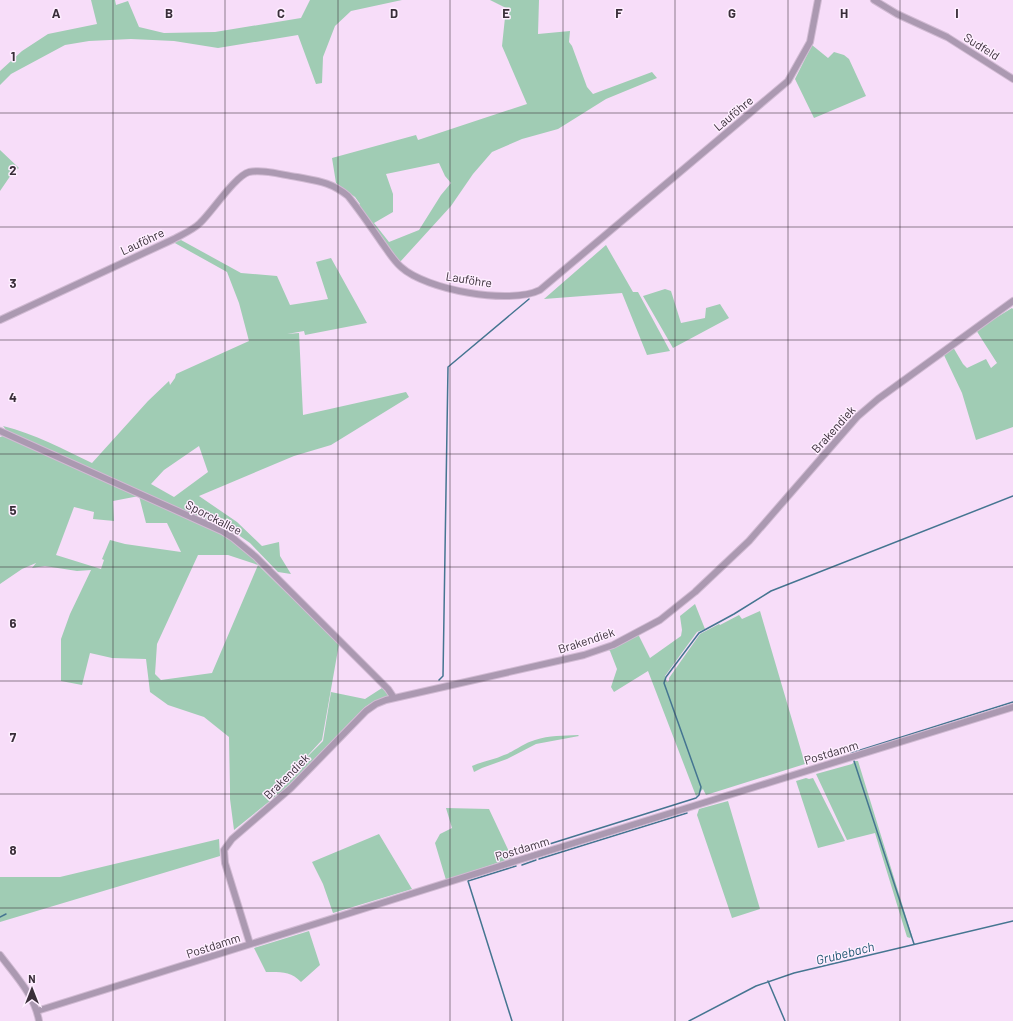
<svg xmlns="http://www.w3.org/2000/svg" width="1013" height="1021" font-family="Barlow,sans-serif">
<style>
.green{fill:#a0ccb4;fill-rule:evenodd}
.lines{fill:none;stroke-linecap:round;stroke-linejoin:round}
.stream{stroke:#457591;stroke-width:1.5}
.street-casing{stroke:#d1bad3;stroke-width:8}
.street{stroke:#ab99b1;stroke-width:6}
.grid{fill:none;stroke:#392e39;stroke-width:1;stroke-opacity:0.55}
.labels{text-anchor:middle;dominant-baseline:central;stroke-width:3;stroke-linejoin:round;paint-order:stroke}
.street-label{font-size:12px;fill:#392e39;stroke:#feeeff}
.water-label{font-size:13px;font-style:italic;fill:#1d5570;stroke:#feeeff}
.grid-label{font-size:13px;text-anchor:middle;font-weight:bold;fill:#392e39;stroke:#feeeff;stroke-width:3;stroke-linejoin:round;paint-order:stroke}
</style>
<rect width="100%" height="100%" fill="#f7ddf9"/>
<path class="green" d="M 91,0 L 115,0 L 116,5 L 128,1 L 139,27 L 164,33 L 215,32 L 301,18 L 310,0 L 402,0 L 351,11 L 335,26 L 323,57 L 322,83 L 316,84 L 298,35 L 218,48 L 174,41 L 131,39 L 89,41 L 65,45 L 11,74 L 0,85 L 0,71 L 22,51 L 48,34 L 97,24 Z
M 490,0 L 539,0 L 538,34 L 570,31 L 569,42 L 572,46 L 587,87 L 593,94 L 652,72 L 657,78 L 606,99 L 558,129 L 522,139 L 492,152 L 473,174 L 451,206 L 400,262 L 358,206 L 360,204 L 355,197 L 336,183 L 332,158 L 416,135 L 418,140 L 527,104 L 502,46 L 506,8 ZM 439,163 L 445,176 L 451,183 L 441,195 L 419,230 L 389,242 L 374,223 L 393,212 L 393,194 L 386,174 Z
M 812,45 L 828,58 L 834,52 L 844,55 L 849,59 L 866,96 L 814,118 L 795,79 Z
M 0,150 L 19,168 L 13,172 L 0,191 Z
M 181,240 L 241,273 L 277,276 L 290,305 L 328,299 L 316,262 L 331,258 L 367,323 L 305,335 L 304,331 L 287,334 L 299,333 L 303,415 L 406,392 L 409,397 L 331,445 L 294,456 L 199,496 L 237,522 L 262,546 L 279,542 L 280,556 L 291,574 L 278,572 L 250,543 L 234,532 L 231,539 L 255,559 L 258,565 L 339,644 L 322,740 L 298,766 L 323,741 L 331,692 L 365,699 L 382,688 L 389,696 L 374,701 L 365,707 L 286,788 L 234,830 L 230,799 L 230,788 L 229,737 L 204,717 L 168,705 L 150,692 L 146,659 L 112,658 L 90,653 L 82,685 L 61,681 L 61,639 L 70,614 L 92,568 L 91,570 L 77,571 L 45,566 L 32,568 L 36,563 L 22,569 L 0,584 L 0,437 L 6,435 L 59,454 L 7,431 L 3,426 C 35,434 63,449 92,463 L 148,401 L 169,381 L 170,385 L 175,378 L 176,374 L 249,341 L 239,303 L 227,272 L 173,242 ZM 199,446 L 208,472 L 174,497 L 151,484 L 164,470 ZM 139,496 L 146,523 L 167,523 L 181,552 L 125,544 L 110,540 L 102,559 L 104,560 L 101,569 L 56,555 L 74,507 L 94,512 L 93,519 L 114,521 L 113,501 ZM 198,555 L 228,555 L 258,565 L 212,673 L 161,680 L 155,674 L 157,644 Z
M 606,245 L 633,292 L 638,292 L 670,351 L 647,355 L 622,293 L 544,299 Z
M 665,289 L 671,291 L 681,323 L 705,318 L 706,308 L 720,304 L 729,318 L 673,348 L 643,296 Z
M 1012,308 L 1013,309 L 1013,427 L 976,440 L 962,393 L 943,353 L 953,347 L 963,364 L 967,368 L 986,359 L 991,368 L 997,363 L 976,330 Z
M 695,604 L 705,629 L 697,632 L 665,676 L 667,682 L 669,681 L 669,678 L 700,634 L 719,624 L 720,625 L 739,615 L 742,619 L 760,611 L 805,764 L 706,795 L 703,789 L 696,796 L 648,671 L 614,692 L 611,687 L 617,669 L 610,651 L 608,649 L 638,634 L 650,658 L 681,636 L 682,630 L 680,616 Z
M 578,735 L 579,736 L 536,744 L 507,759 L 482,768 L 474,772 L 472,766 C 483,761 494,760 504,755 C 515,751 524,743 535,740 C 549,735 564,736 578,735 Z
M 855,761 L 858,761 L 912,936 L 910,938 L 907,937 L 875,833 L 847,840 L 816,774 L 852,764 Z
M 806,778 L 809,779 L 813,778 L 845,841 L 818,848 L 796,781 Z
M 728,801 L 760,909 L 732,918 L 697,815 L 699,809 Z
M 446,808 L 489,809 L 512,858 L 446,880 L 435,843 L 440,834 L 452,828 Z
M 379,834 L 412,889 L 333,913 L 323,884 L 312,862 Z
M 219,839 L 220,856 L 0,922 L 0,877 L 60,877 Z
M 309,931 L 320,965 L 301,982 C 291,971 280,972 266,972 L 254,948 Z"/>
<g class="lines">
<path class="stream" d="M 439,680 L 443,676 L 448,367 L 529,299
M 851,753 L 1013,702
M 854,761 L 914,944
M 524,852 L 696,798 L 699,795 L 701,787 L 664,683 L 666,677 L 699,633 L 734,614 L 771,591 L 1013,496
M 539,859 L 687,813
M 522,865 L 536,860
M 0,917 L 6,914
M 768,981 L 785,1021
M 512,1021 L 468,881 L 516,866
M 689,1021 L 756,986 L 794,973 L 1013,921"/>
<defs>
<path id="street" d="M 874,0 L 897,14 L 947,37 L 1013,79
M 0,320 L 174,239 C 183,234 193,230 200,223 C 212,212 235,176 249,172 C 264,169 282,175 297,177 C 318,181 331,182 348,196 C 360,211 371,227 382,243 C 388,251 393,260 401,267 C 426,290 510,305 540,290 L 788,81 L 810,42 L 818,0
M 0,431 L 222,531 L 233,538 L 256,557 L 388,689 L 394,698
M 250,944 L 225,863 L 224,850 L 232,839 L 291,788 L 366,711 L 376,704 L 386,700 L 584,655 L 613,645 L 660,620 L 695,592 L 749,541 L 857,417 L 878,399 L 1013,301
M 0,955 C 15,975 35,996 39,1021
M 37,1011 L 516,861 L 1013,707"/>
</defs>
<use href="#street" class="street-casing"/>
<use href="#street" class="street"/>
</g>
<path class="grid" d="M 113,0 L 113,1021M 225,0 L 225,1021M 338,0 L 338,1021M 450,0 L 450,1021M 563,0 L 563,1021M 675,0 L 675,1021M 788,0 L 788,1021M 900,0 L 900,1021M 0,113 L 1013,113M 0,227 L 1013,227M 0,340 L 1013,340M 0,454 L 1013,454M 0,567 L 1013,567M 0,681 L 1013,681M 0,794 L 1013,794M 0,908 L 1013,908"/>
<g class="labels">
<g class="street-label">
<text transform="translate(982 46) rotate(32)">Sudfeld</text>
<text transform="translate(733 113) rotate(-40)">Lauföhre</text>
<text transform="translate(142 241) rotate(-25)">Lauföhre</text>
<text transform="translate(469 279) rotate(9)">Lauföhre</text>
<text transform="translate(833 429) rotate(-48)">Brakendiek</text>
<text transform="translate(214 517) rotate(27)">Sporckallee</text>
<text transform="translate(586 640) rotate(-18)">Brakendiek</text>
<text transform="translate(831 752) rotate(-17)">Postdamm</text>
<text transform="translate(286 776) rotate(-45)">Brakendiek</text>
<text transform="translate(522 848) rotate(-17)">Postdamm</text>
<text transform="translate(213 945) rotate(-18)">Postdamm</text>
</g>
<g class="water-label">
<text transform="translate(845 953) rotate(-14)">Grubebach</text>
</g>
</g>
<g class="grid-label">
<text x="56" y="18">A</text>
<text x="169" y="18">B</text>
<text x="281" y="18">C</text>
<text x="394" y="18">D</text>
<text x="506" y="18">E</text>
<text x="619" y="18">F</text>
<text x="732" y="18">G</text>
<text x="844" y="18">H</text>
<text x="957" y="18">I</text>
<text x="13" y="61">1</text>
<text x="13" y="175">2</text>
<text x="13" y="288">3</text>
<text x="13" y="402">4</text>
<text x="13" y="515">5</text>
<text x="13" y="628">6</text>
<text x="13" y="742">7</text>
<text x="13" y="855">8</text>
</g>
<g transform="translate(32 989)" stroke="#feeeff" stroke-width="3" paint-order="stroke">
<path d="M0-3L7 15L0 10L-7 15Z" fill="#392e39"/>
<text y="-6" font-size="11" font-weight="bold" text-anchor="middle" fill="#392e39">N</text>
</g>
</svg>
